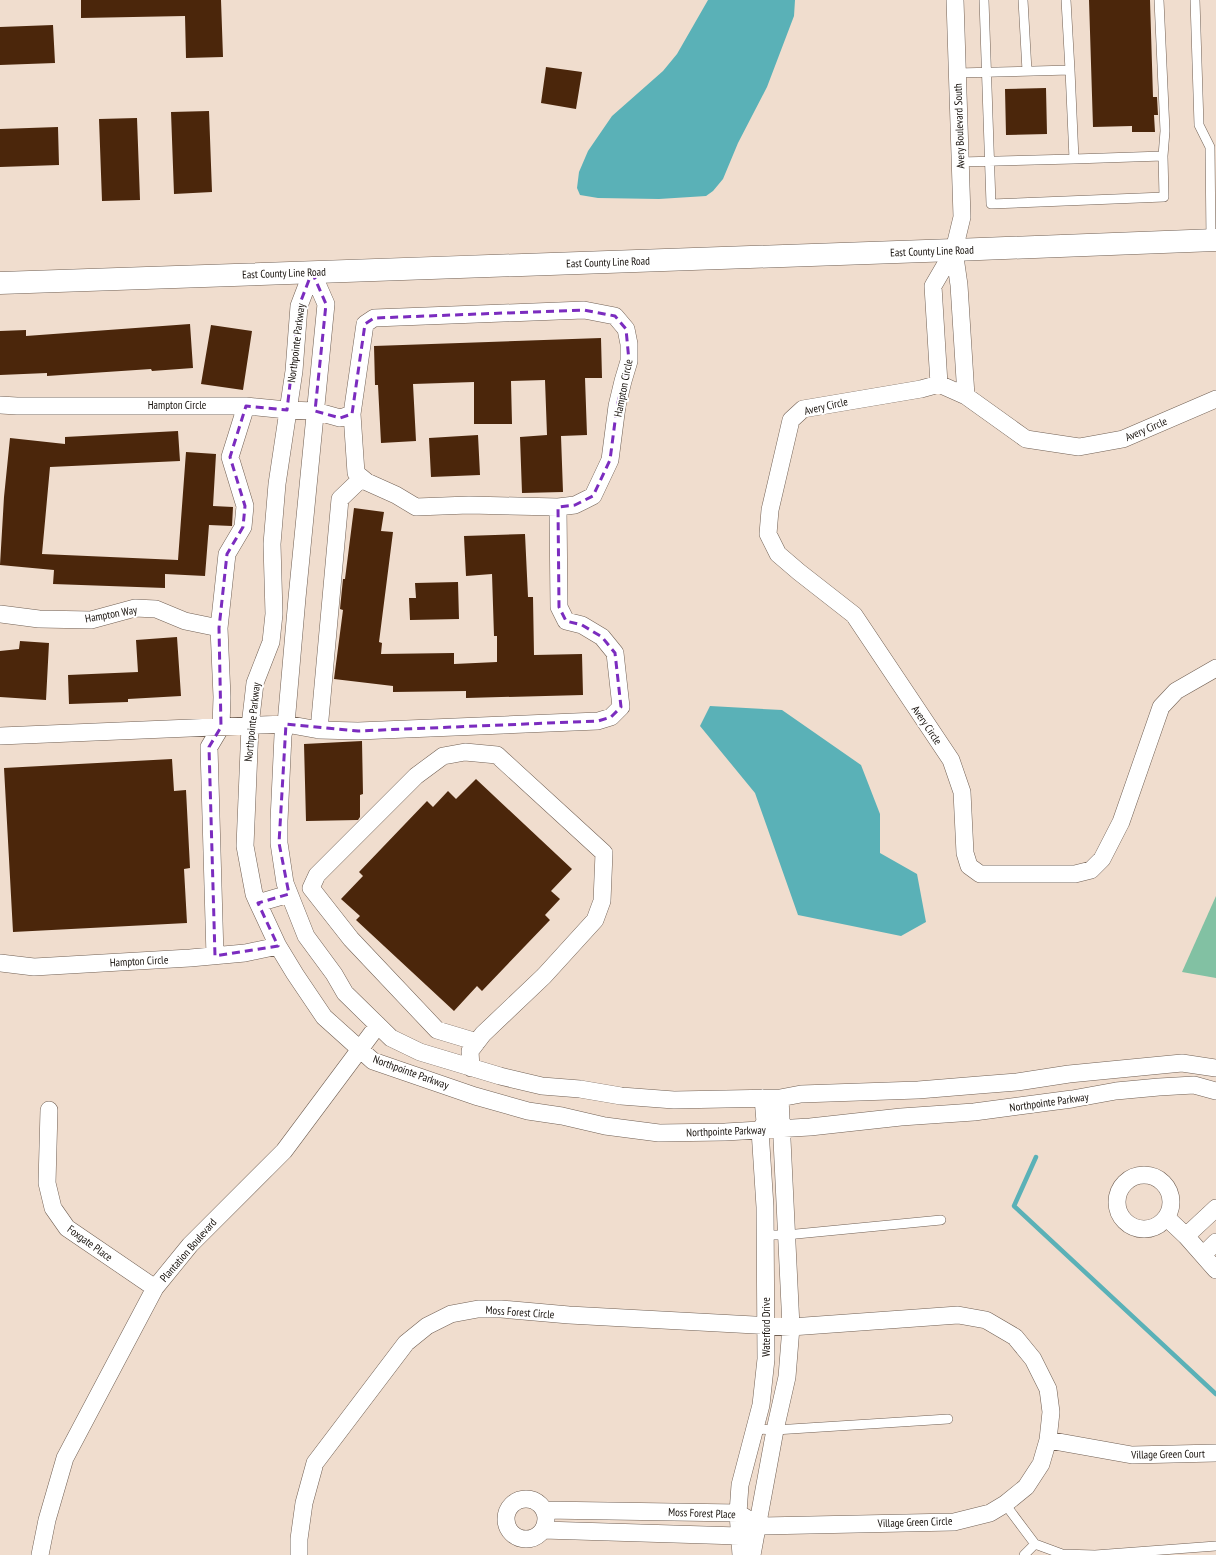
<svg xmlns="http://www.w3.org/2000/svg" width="1216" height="1555" font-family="'PT Sans Narrow',sans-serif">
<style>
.green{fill:#82c1a3}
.water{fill:#5ab1b7}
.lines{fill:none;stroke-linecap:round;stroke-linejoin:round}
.stream{stroke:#5ab1b7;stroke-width:4.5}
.building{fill:#4b260b}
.service-casing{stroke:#716054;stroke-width:10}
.minor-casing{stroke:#716054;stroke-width:18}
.secondary-casing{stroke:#716054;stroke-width:23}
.service{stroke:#fff;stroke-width:9}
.minor{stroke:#fff;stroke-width:17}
.secondary{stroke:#fff;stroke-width:22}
.marked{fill:none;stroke:#7b2cbf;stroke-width:3;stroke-dasharray:8 5;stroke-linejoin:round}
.labels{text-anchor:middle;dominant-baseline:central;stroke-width:4;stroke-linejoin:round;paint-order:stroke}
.street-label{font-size:11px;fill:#16100b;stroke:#fff}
</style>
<rect width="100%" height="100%" fill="#f0ddce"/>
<path class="green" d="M 1216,896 L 1216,978 L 1182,972 Z"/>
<path class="water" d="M 708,0 L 795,0 L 794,16 L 767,87 L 738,143 L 723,179 L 713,191 L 706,196 L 659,199 L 598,198 L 580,195 L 577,188 L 579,172 L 588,151 L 612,116 L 663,71 L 677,54 Z
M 710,706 L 782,710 L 861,765 L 880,814 L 880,853 L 917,874 L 926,922 L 901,936 L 798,915 L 755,793 L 700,726 Z"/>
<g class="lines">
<path class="stream" d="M 1036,1157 L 1014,1206 L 1216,1394"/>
</g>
<path class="building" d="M 81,0 L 221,0 L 223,57 L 186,58 L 185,16 L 81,18 Z
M 1089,0 L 1150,0 L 1153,97 L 1157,97 L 1158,115 L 1154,115 L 1155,132 L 1132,132 L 1132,126 L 1093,127 Z
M 53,25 L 55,63 L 0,65 L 0,27 Z
M 546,67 L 582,72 L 576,109 L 541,103 Z
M 1046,88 L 1047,134 L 1006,135 L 1005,89 Z
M 209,111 L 212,192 L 174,194 L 171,112 Z
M 137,118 L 140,200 L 102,201 L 99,119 Z
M 58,127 L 59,165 L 0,167 L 0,129 Z
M 190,324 L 193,368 L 152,371 L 151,369 L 47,376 L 47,373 L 0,375 L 0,331 L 26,330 L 26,336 Z
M 211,325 L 252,331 L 243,390 L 201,384 Z
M 601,338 L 602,378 L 585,378 L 587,435 L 561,436 L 563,492 L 522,493 L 520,437 L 547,435 L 545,380 L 511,381 L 512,424 L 474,424 L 474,382 L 413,384 L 416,441 L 381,443 L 378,385 L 375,385 L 374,346 Z
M 178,431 L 180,461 L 50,467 L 42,554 L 178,560 L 186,452 L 216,454 L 213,506 L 233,507 L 232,526 L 209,525 L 205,576 L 165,574 L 165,588 L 53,584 L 54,570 L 0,565 L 4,497 L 10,438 L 65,444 L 65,437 Z
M 478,435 L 480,475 L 431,477 L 429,438 Z
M 354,508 L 384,512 L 381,531 L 393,532 L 379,642 L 382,643 L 381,654 L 454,653 L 454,664 L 497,662 L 497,636 L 494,636 L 492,574 L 466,576 L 464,536 L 525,534 L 528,597 L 533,597 L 534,655 L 582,654 L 583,695 L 466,698 L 466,691 L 393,692 L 393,686 L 334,679 L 343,610 L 340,609 L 343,579 L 345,579 Z
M 458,582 L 459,619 L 410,620 L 409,598 L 416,598 L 415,583 Z
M 177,637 L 181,696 L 128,699 L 128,702 L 69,704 L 68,675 L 138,672 L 136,640 Z
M 20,641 L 49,643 L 46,700 L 0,697 L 0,651 L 19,649 Z
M 362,741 L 363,794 L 360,795 L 360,817 L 358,820 L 306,821 L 304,744 Z
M 172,759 L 174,791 L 186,790 L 190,868 L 184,869 L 187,923 L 13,932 L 4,768 Z
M 476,779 L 572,869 L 551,891 L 560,899 L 545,915 L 550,920 L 482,991 L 477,986 L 454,1011 L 356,920 L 360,916 L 341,899 L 363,876 L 359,872 L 427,801 L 433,807 L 448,791 L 456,799 Z"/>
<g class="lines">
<defs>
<path id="service" d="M 984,0 L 991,204 L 1164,197 L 1163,156 L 1074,159
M 1023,0 L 1027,71
M 1159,0 L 1165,131 L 1163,156
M 1195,0 L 1199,125 L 1210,147 L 1211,240
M 957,73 L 1070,70 L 1066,0
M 960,162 L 1074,159 L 1070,70
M 765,1235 L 786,1235 L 941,1220
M 755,1429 L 775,1430 L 948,1419
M 1005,1504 L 1035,1544 L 1062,1554 L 1095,1555 L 1216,1546
M 1024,1555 L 1035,1544"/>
<path id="minor" d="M 954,250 L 962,217 L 955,0
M 312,272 L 299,306 L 294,371 L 277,484 L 272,544 L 274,614 L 271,642 L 255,683 L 250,726 L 245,846 L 254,894 L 258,903 L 278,946 L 295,974 L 324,1017 L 373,1061 L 475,1096 L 528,1111 L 562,1116 L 605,1126 L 659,1133 L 725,1132 L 810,1127 L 901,1117 L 974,1112 L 1072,1099 L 1116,1091 L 1159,1087 L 1194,1085 L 1216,1091
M 312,272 L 326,304 L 297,598 L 286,724 L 283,735 L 279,821 L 279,843 L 285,883 L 306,936 L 334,974 L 345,993 L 391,1038 L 420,1052 L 500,1076 L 542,1086 L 580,1089 L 621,1096 L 674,1100 L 780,1098 L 801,1094 L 918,1090 L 979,1085 L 1017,1082 L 1069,1074 L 1182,1063 L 1216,1068
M 584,310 L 615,316 L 626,329 L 629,344 L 629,361 L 623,381 L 617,406 L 610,460 L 593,496 L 575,505 L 558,507 L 469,505 L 416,507 L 396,495 L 367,482 L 356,473 L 352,414 L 365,324 L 374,318 Z
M 939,384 L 933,286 L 954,250 L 959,285 L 966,396
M 1216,399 L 1123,439 L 1079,447 L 1026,439 L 966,396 L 939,384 L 921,389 L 803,409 L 791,420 L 770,510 L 768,534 L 778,554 L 799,572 L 854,615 L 951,760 L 962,792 L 965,853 L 969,866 L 980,874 L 1075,874 L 1091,870 L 1102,859 L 1121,822 L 1161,707 L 1176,691 L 1216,668
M 0,405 L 17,406 L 246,406 L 287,410 L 315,411 L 340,418 L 352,414
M 0,614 L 39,619 L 91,620 L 135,608 L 156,609 L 185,621 L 219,628
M 319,730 L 340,499 L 362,478
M 0,736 L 286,724 L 319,730 L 358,731 L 598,721 L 611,717 L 621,707 L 615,653 L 602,637 L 582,625 L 566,621 L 559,607 L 558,507
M 258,903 L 289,894
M 215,956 L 209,747 L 221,727 L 222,697 L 219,628 L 227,554 L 243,527 L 245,506 L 230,457 L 246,406
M 0,963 L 34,967 L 190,958 L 245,953 L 278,946
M 471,1068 L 470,1051 L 483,1034 L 544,976 L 595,920 L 602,901 L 604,853 L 497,755 L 465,752 L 443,756 L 416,776 L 317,875 L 311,888 L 351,939 L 437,1030 L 477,1042
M 49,1110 L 47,1183 L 53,1208 L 67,1228 L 155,1288
M1117 1202a27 27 0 1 1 54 0a27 27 0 1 1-54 0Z
M 1167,1218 L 1186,1236 L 1216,1270
M 1186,1236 L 1216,1208
M 1203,1255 L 1216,1242
M 1048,1440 L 1132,1455 L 1216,1453
M506 1519a20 20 0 1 1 40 0a20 20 0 1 1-40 0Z
M 544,1510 L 738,1513 L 748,1519
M 40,1555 L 47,1520 L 65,1458 L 155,1288 L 190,1245 L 284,1151 L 378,1025
M 299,1555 L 299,1539 L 304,1503 L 315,1463 L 406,1343 L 427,1326 L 451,1314 L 478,1309 L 501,1309 L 569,1315 L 791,1327 L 958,1315 L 986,1320 L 1015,1337 L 1033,1359 L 1048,1389 L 1051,1412 L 1048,1440 L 1041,1464 L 1026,1487 L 1005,1504 L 990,1513 L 954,1522 L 759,1526 L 739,1536 L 543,1530
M 741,1555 L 738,1513 L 740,1485 L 761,1405 L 766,1359 L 765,1207 L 760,1130 L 765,1122 L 763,1098
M 752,1555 L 775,1430 L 787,1377 L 791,1327 L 780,1098"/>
<path id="secondary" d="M 0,283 L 954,250 L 1216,240"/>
</defs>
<use href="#service" class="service-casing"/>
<use href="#minor" class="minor-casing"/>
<use href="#secondary" class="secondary-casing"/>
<use href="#service" class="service"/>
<use href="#minor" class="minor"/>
<use href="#secondary" class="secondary"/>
</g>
<path class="marked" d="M 312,272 L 326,304 L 315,411 L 340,418 L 352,414 L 365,324 L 374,318 L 584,310 L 615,316 L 626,329 L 629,361 L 617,406 L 610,460 L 593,496 L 575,505 L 558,507 L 559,607 L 566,621 L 582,625 L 602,637 L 615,653 L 621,707 L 611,717 L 598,721 L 358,731 L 286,724 L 279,843 L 289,894 L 258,903 L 278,946 L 215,956 L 209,747 L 221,727 L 219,628 L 227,554 L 243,527 L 245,506 L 230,457 L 246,406 L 287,410 L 299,306 Z"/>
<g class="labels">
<g class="street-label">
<text transform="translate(959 126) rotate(-92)">Avery Boulevard South</text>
<text transform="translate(932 251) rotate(-2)">East County Line Road</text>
<text transform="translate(608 262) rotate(-2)">East County Line Road</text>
<text transform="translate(284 273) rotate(-2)">East County Line Road</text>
<text transform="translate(296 343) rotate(-83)">Northpointe Parkway</text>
<text transform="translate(623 388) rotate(-79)">Hampton Circle</text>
<text x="177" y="405">Hampton Circle</text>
<text transform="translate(826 406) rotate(-13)">Avery Circle</text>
<text transform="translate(1146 429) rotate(-23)">Avery Circle</text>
<text transform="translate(111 614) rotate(-10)">Hampton Way</text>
<text transform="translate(252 722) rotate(-84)">Northpointe Parkway</text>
<text transform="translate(927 725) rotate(56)">Avery Circle</text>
<text transform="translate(139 961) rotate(-3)">Hampton Circle</text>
<text transform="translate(411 1072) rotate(20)">Northpointe Parkway</text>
<text transform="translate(1049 1102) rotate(-8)">Northpointe Parkway</text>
<text transform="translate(726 1131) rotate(-2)">Northpointe Parkway</text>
<text transform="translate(90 1243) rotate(36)">Foxgate Place</text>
<text transform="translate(188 1250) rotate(-49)">Plantation Boulevard</text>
<text transform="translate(520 1312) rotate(4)">Moss Forest Circle</text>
<text transform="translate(766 1327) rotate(-90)">Waterford Drive</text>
<text transform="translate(1168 1454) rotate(-1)">Village Green Court</text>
<text transform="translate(702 1513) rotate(2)">Moss Forest Place</text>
<text transform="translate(915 1522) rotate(-2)">Village Green Circle</text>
</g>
</g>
</svg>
